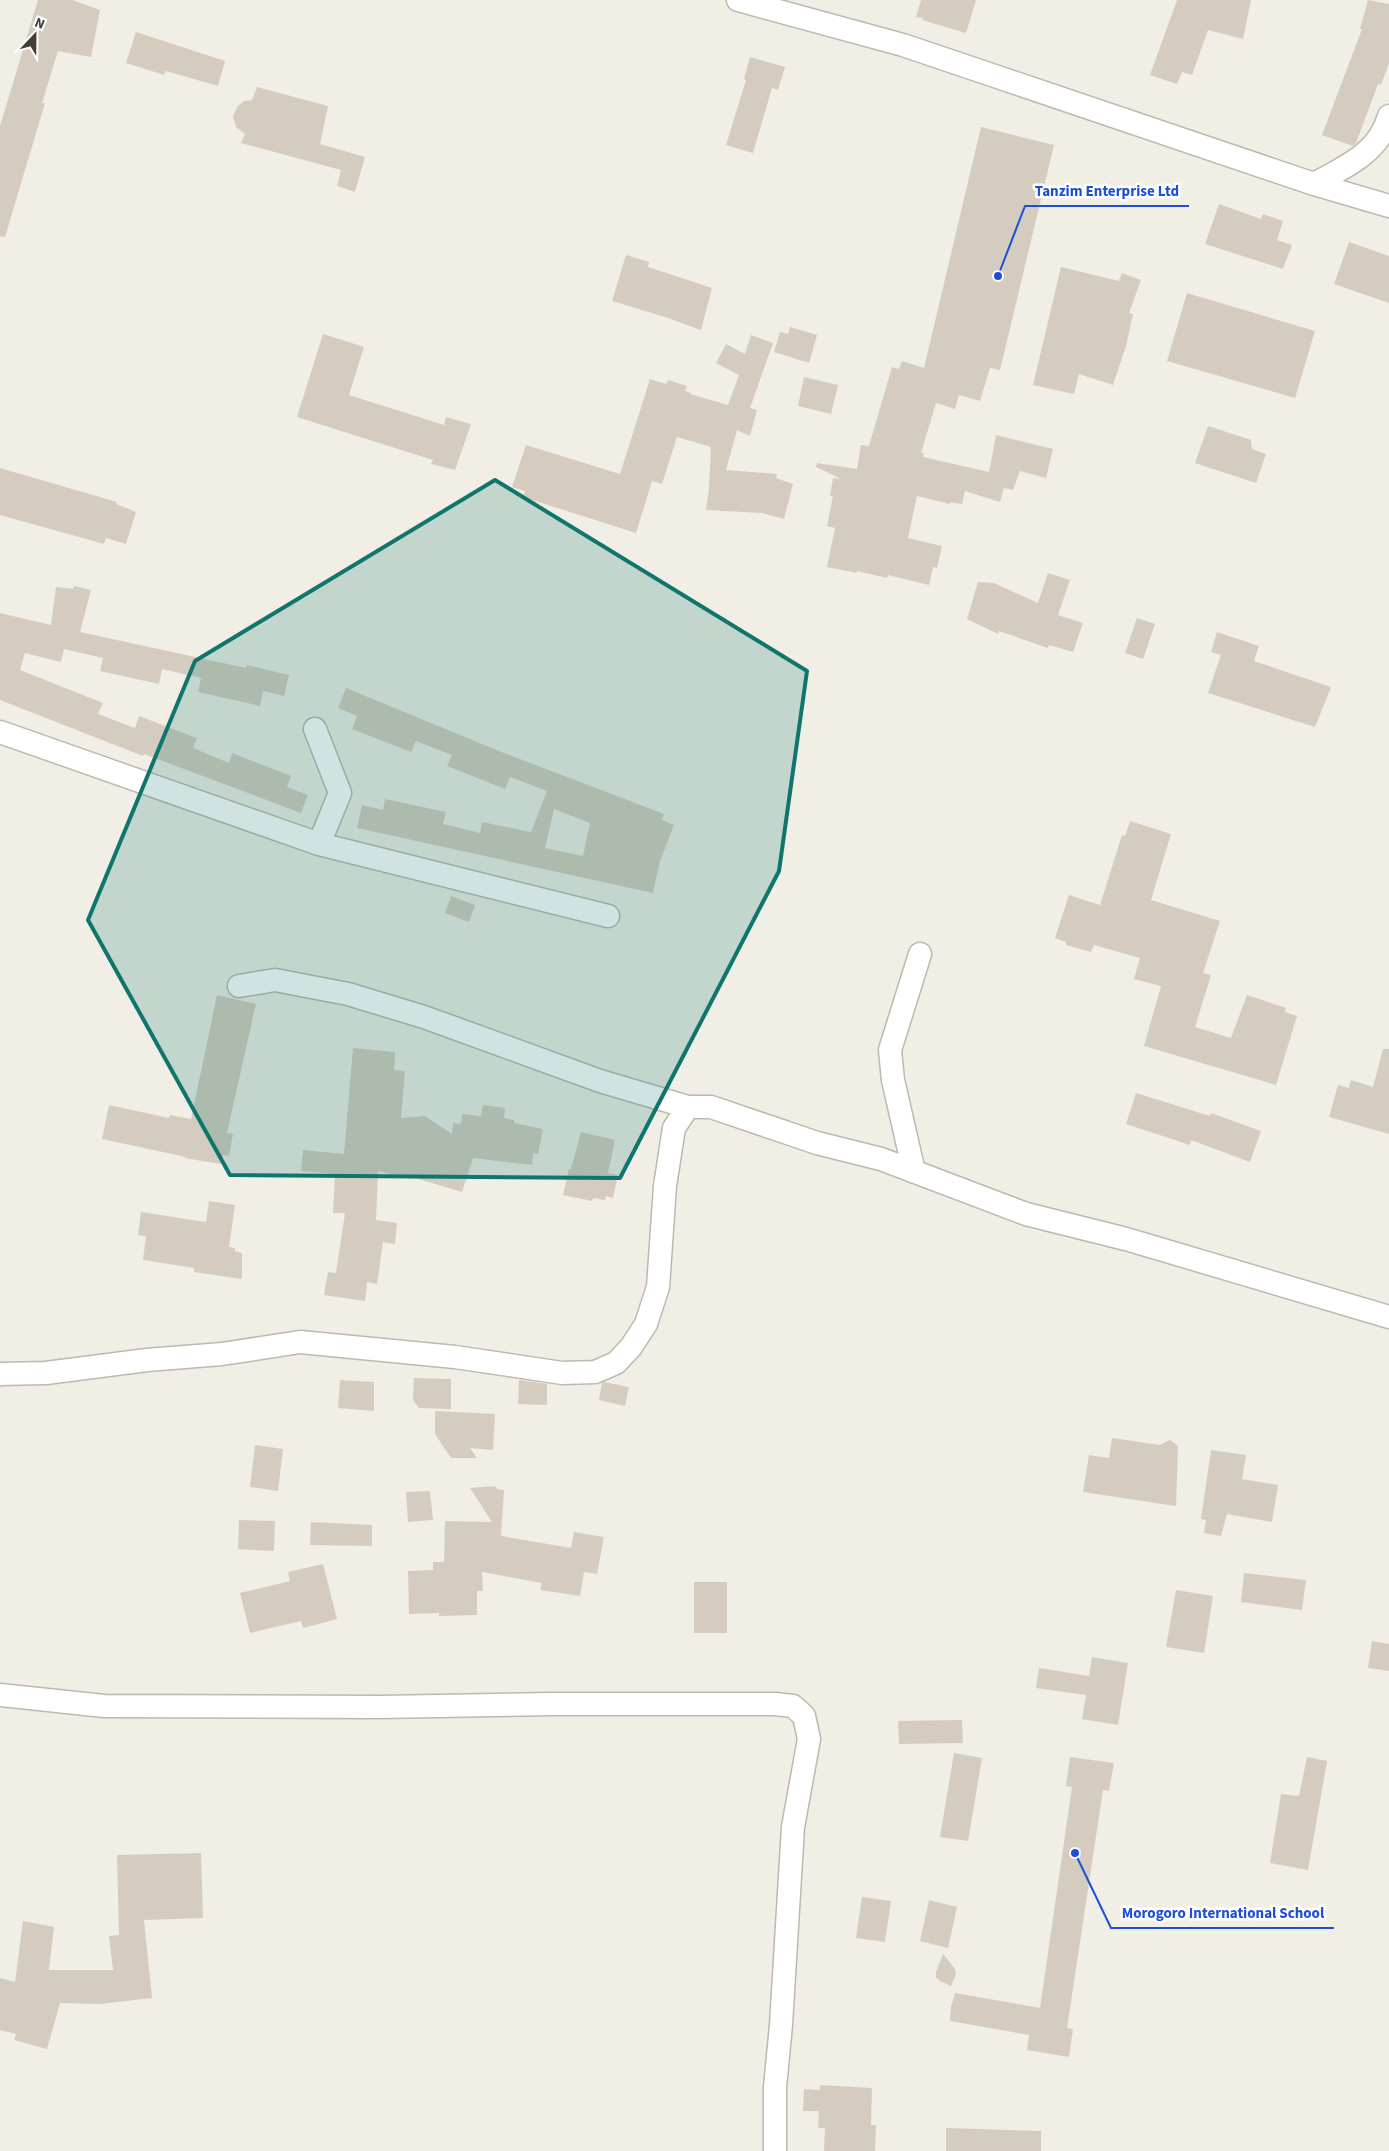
<svg xmlns="http://www.w3.org/2000/svg" width="1389" height="2151" font-family="'Source Sans 3',sans-serif">
<style>
.building{fill:#d5ccc0;fill-rule:evenodd}
.lines{fill:none;stroke-linecap:round;stroke-linejoin:round}
.minor-casing{stroke:#bfb8ad;stroke-width:25}
.minor{stroke:#fff;stroke-width:22}
.marked{fill:#0f766e;fill-opacity:0.2;stroke:#0f766e;stroke-width:4;stroke-linejoin:round}
.leader{fill:none;stroke:#1d4ed8;stroke-width:2}
.callout-dot{fill:#1d4ed8;stroke:#fff;stroke-width:2}
.callout-label{font-size:15px;text-anchor:middle;font-weight:bold;fill:#1d4ed8;stroke:#fff;stroke-width:5;stroke-linejoin:round;paint-order:stroke}
</style>
<rect width="100%" height="100%" fill="#f1eee6"/>
<path class="building" d="M 38,0 L 72,0 L 100,10 L 91,57 L 58,51 L 42,103 L 45,103 L 5,237 L 0,236 L 0,126 Z
M 921,0 L 976,0 L 966,33 L 922,20 L 923,18 L 916,17 Z
M 1177,0 L 1251,0 L 1243,39 L 1208,30 L 1192,75 L 1182,72 L 1177,84 L 1150,75 Z
M 1368,0 L 1389,4 L 1389,63 L 1381,85 L 1378,84 L 1356,143 L 1353,146 L 1322,135 L 1362,29 L 1360,29 Z
M 136,32 L 225,61 L 218,86 L 166,71 L 164,75 L 126,63 Z
M 750,57 L 785,67 L 778,90 L 772,88 L 753,153 L 726,145 L 746,80 L 744,79 Z
M 257,87 L 328,106 L 320,144 L 365,157 L 355,192 L 337,186 L 341,170 L 241,143 L 245,134 L 236,127 L 233,116 L 238,106 L 244,101 L 252,100 Z
M 981,127 L 1054,145 L 1000,370 L 990,368 L 980,401 L 959,395 L 955,409 L 936,403 L 921,453 L 924,453 L 923,457 L 989,472 L 996,435 L 1053,449 L 1046,478 L 1020,471 L 1013,490 L 1004,488 L 1000,502 L 965,491 L 962,504 L 950,502 L 950,504 L 917,496 L 908,538 L 942,546 L 937,568 L 933,567 L 929,585 L 888,575 L 887,578 L 857,571 L 857,573 L 827,567 L 835,528 L 827,526 L 833,496 L 830,496 L 833,478 L 841,479 L 816,467 L 817,463 L 857,469 L 861,445 L 869,446 L 892,367 L 899,369 L 902,361 L 924,368 Z
M 1219,204 L 1261,219 L 1263,214 L 1283,221 L 1277,240 L 1292,245 L 1283,269 L 1205,244 Z
M 1349,242 L 1389,256 L 1389,303 L 1334,284 Z
M 626,255 L 649,262 L 648,267 L 712,288 L 701,330 L 665,317 L 612,301 Z
M 1061,267 L 1119,281 L 1122,273 L 1141,280 L 1129,313 L 1133,314 L 1126,346 L 1113,385 L 1079,374 L 1074,394 L 1033,385 Z
M 1187,293 L 1315,331 L 1295,398 L 1167,361 Z
M 790,327 L 817,335 L 809,363 L 774,352 L 780,332 L 788,334 Z
M 323,334 L 364,347 L 349,395 L 444,425 L 446,417 L 471,424 L 455,470 L 431,464 L 433,460 L 297,417 Z
M 751,335 L 773,343 L 750,408 L 757,410 L 750,436 L 737,430 L 726,470 L 777,474 L 776,478 L 793,484 L 784,519 L 762,513 L 706,510 L 709,488 L 711,447 L 677,437 L 662,484 L 652,481 L 636,533 L 523,497 L 525,491 L 512,487 L 526,445 L 620,474 L 650,379 L 666,384 L 668,380 L 687,386 L 685,391 L 691,393 L 690,394 L 728,405 L 739,375 L 716,363 L 726,344 L 745,354 Z
M 804,377 L 838,385 L 831,414 L 798,406 Z
M 1208,426 L 1251,440 L 1252,449 L 1266,454 L 1256,483 L 1195,463 Z
M 0,468 L 117,502 L 116,504 L 136,512 L 126,544 L 106,538 L 104,544 L 0,515 Z
M 1048,573 L 1070,580 L 1058,615 L 1083,623 L 1073,652 L 1049,645 L 1048,648 L 999,631 L 998,634 L 967,619 L 978,582 L 994,583 L 1038,603 Z
M 74,586 L 91,590 L 80,632 L 246,668 L 247,665 L 289,675 L 284,696 L 263,691 L 260,706 L 198,692 L 201,678 L 162,669 L 159,684 L 100,671 L 103,658 L 64,649 L 61,662 L 25,653 L 20,670 L 103,703 L 98,714 L 135,728 L 139,716 L 197,738 L 193,748 L 229,763 L 232,753 L 291,776 L 287,787 L 308,795 L 301,813 L 144,754 L 143,756 L 0,700 L 0,613 L 51,625 L 56,587 L 73,589 Z
M 1137,618 L 1155,624 L 1143,659 L 1125,653 Z
M 1217,632 L 1259,646 L 1254,661 L 1331,687 L 1315,727 L 1208,693 L 1221,655 L 1211,652 Z
M 346,688 L 499,751 L 664,814 L 662,820 L 674,825 L 660,861 L 653,893 L 357,828 L 362,805 L 383,810 L 385,799 L 446,812 L 443,824 L 480,833 L 482,822 L 531,832 L 547,791 L 510,777 L 505,789 L 447,766 L 452,755 L 416,741 L 411,752 L 352,729 L 357,716 L 338,708 ZM 554,809 L 590,823 L 583,856 L 545,848 Z
M 1130,821 L 1171,834 L 1151,900 L 1220,921 L 1203,973 L 1211,975 L 1195,1027 L 1231,1038 L 1247,995 L 1286,1008 L 1285,1012 L 1297,1016 L 1276,1085 L 1144,1046 L 1161,986 L 1134,979 L 1140,958 L 1094,945 L 1091,952 L 1066,945 L 1066,942 L 1055,938 L 1069,895 L 1100,905 L 1122,835 L 1125,836 Z
M 451,896 L 475,905 L 469,922 L 445,913 Z
M 217,995 L 256,1004 L 227,1133 L 233,1134 L 229,1156 L 223,1155 L 221,1164 L 184,1158 L 186,1157 L 102,1139 L 109,1105 L 169,1118 L 170,1115 L 191,1119 Z
M 353,1048 L 395,1052 L 394,1070 L 405,1071 L 401,1118 L 425,1116 L 452,1134 L 453,1123 L 461,1124 L 462,1114 L 481,1116 L 483,1105 L 505,1108 L 504,1118 L 514,1120 L 514,1123 L 543,1129 L 538,1154 L 533,1153 L 532,1165 L 473,1158 L 462,1192 L 415,1178 L 411,1179 L 378,1171 L 376,1220 L 397,1223 L 395,1244 L 383,1242 L 377,1284 L 367,1282 L 365,1301 L 324,1295 L 328,1272 L 336,1273 L 345,1213 L 333,1213 L 335,1174 L 301,1171 L 303,1150 L 344,1154 Z
M 1383,1049 L 1389,1049 L 1389,1134 L 1329,1117 L 1338,1085 L 1349,1088 L 1351,1080 L 1373,1087 Z
M 1136,1093 L 1210,1116 L 1211,1113 L 1261,1131 L 1250,1162 L 1191,1140 L 1190,1145 L 1126,1124 Z
M 581,1132 L 615,1140 L 608,1173 L 618,1175 L 613,1198 L 606,1196 L 605,1200 L 593,1198 L 592,1201 L 563,1195 L 569,1169 L 571,1169 Z
M 209,1201 L 235,1205 L 229,1247 L 235,1248 L 235,1251 L 242,1253 L 242,1279 L 194,1272 L 194,1268 L 143,1260 L 146,1236 L 138,1235 L 141,1212 L 206,1222 Z
M 414,1378 L 451,1379 L 451,1409 L 419,1408 L 413,1400 Z
M 340,1380 L 374,1382 L 374,1411 L 338,1408 Z
M 519,1380 L 547,1384 L 547,1405 L 518,1404 Z
M 604,1382 L 629,1387 L 625,1406 L 599,1400 L 602,1383 Z
M 435,1411 L 495,1414 L 493,1450 L 470,1448 L 477,1458 L 451,1458 L 435,1434 Z
M 1112,1438 L 1160,1445 L 1170,1440 L 1178,1446 L 1176,1506 L 1083,1492 L 1089,1455 L 1109,1458 Z
M 255,1445 L 283,1449 L 278,1491 L 250,1487 Z
M 1211,1450 L 1246,1455 L 1242,1479 L 1278,1485 L 1272,1522 L 1227,1514 L 1221,1536 L 1204,1533 L 1206,1520 L 1201,1519 Z
M 495,1486 L 497,1489 L 504,1490 L 501,1536 L 571,1548 L 574,1532 L 604,1537 L 597,1574 L 584,1572 L 580,1596 L 540,1590 L 542,1583 L 482,1572 L 483,1591 L 477,1591 L 477,1615 L 439,1616 L 439,1613 L 409,1614 L 408,1571 L 433,1570 L 433,1562 L 444,1562 L 445,1521 L 492,1522 L 470,1488 Z
M 430,1491 L 433,1520 L 408,1522 L 406,1492 Z
M 239,1520 L 275,1521 L 274,1551 L 238,1549 Z
M 311,1522 L 372,1525 L 372,1546 L 310,1545 Z
M 323,1564 L 337,1619 L 303,1628 L 301,1621 L 250,1633 L 240,1593 L 290,1581 L 288,1572 Z
M 1244,1573 L 1306,1580 L 1302,1610 L 1241,1602 Z
M 694,1582 L 727,1582 L 727,1633 L 694,1633 Z
M 1176,1590 L 1213,1596 L 1204,1653 L 1166,1647 Z
M 1372,1641 L 1389,1644 L 1389,1671 L 1368,1668 Z
M 1092,1657 L 1128,1663 L 1118,1725 L 1082,1719 L 1086,1695 L 1036,1688 L 1039,1668 L 1089,1676 Z
M 962,1720 L 963,1743 L 899,1744 L 898,1721 Z
M 954,1753 L 982,1758 L 968,1841 L 940,1837 Z
M 1070,1757 L 1114,1763 L 1109,1791 L 1103,1790 L 1067,2028 L 1073,2029 L 1069,2057 L 1027,2050 L 1029,2035 L 950,2021 L 951,2007 L 955,1993 L 1040,2008 L 1072,1787 L 1066,1786 Z
M 1307,1757 L 1327,1761 L 1308,1870 L 1270,1863 L 1281,1794 L 1299,1796 Z
M 201,1853 L 203,1918 L 144,1920 L 152,1998 L 100,2004 L 60,2003 L 47,2049 L 14,2040 L 16,2034 L 0,2030 L 0,1978 L 15,1982 L 23,1921 L 54,1927 L 49,1970 L 113,1970 L 109,1936 L 119,1935 L 117,1855 Z
M 862,1897 L 891,1901 L 885,1942 L 856,1938 Z
M 929,1900 L 957,1907 L 948,1948 L 920,1941 Z
M 943,1954 L 955,1969 L 956,1974 L 951,1986 L 940,1981 L 936,1977 L 936,1972 Z
M 820,2085 L 872,2088 L 871,2125 L 876,2125 L 875,2151 L 824,2151 L 825,2128 L 818,2128 L 819,2111 L 803,2111 L 804,2089 L 820,2090 Z
M 946,2128 L 1041,2131 L 1041,2151 L 946,2151 Z"/>
<g class="lines">
<defs>
<path id="minor" d="M 738,0 L 903,45 L 1314,184 C 1345,167 1379,153 1389,116
M 1314,184 L 1389,206
M 315,729 L 340,793 L 319,844 L 608,916
M 0,732 L 319,844
M 239,986 L 275,980 L 348,994 L 424,1017 L 600,1081 L 688,1107
M 914,1172 L 893,1080 L 890,1050 L 920,954
M 0,1374 L 46,1373 L 147,1360 L 222,1354 L 300,1342 L 455,1357 L 562,1373 L 595,1372 L 616,1363 L 631,1347 L 646,1324 L 658,1287 L 665,1186 L 674,1128 L 688,1107 L 711,1107 L 817,1143 L 881,1159 L 1026,1214 L 1126,1239 L 1389,1317
M 0,1695 L 104,1706 L 380,1707 L 552,1704 L 775,1704 L 793,1706 L 804,1716 L 809,1739 L 793,1827 L 781,2025 L 775,2087 L 775,2151"/>
</defs>
<use href="#minor" class="minor-casing"/>
<use href="#minor" class="minor"/>
</g>
<path class="marked" d="M 495,480 L 807,671 L 779,871 L 620,1178 L 230,1175 L 88,920 L 195,661 Z"/>
<path class="leader" d="M998 276L1025 206H1189M1075 1853L1111 1928H1334"/>
<g class="callout-dot">
<circle cx="998" cy="276" r="5"/>
<circle cx="1075" cy="1853" r="5"/>
</g>
<g class="callout-label">
<text x="1107" y="196">Tanzim Enterprise Ltd</text>
<text x="1223" y="1918">Morogoro International School</text>
</g>
<g transform="translate(35 35) rotate(22)" stroke="#ffffff" stroke-width="4" paint-order="stroke">
<path d="M0-4L9 19L0 12L-9 19Z" fill="#443e36"/>
<text y="-8" font-size="14" font-weight="bold" text-anchor="middle" fill="#443e36">N</text>
</g>
</svg>
